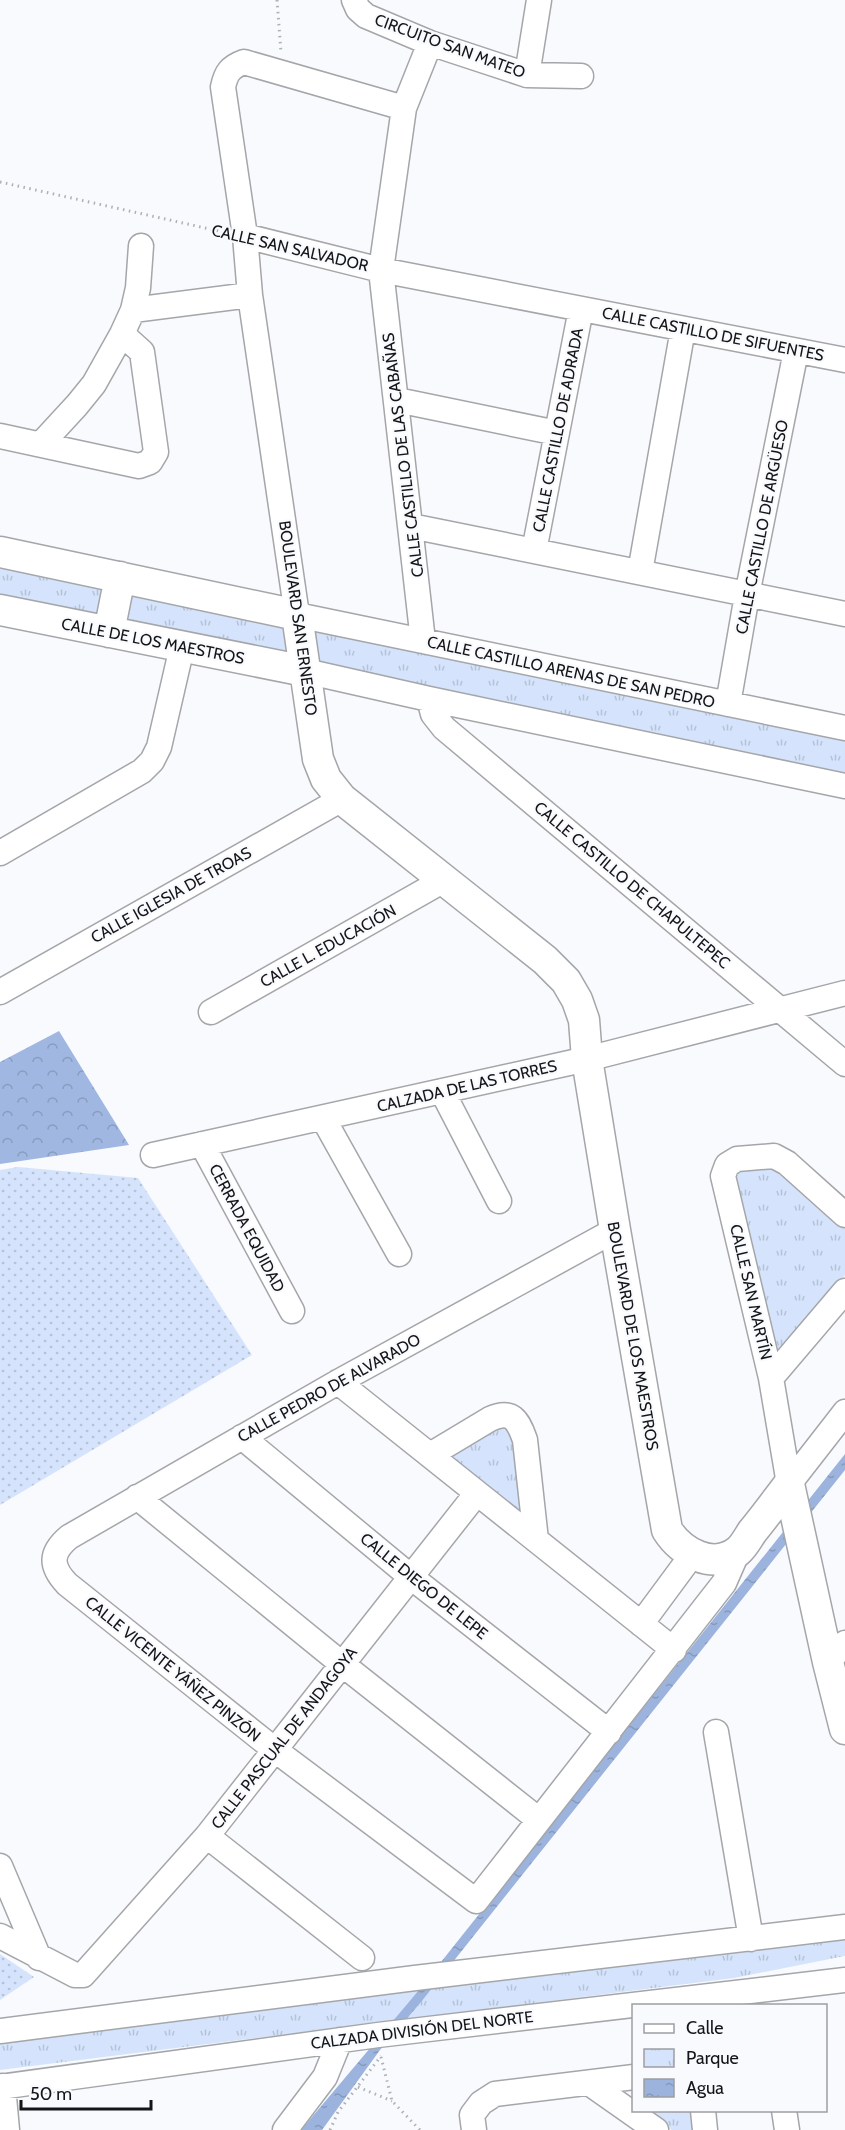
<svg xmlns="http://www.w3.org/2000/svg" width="845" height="2130" font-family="Cabin,sans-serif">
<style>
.grass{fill:url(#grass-dots)}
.forest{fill:url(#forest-crowns)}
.park{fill:url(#park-tufts)}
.water{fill:url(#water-ripples)}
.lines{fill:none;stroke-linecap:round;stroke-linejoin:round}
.minor-casing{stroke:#a4a6a9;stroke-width:27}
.major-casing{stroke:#a4a6a9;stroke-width:33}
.path{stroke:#aeb0b3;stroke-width:3;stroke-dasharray:1.5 4.5;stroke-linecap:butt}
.minor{stroke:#fff;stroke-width:24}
.major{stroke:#fff;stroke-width:30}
.labels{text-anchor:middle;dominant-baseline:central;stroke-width:4.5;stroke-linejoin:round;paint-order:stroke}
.street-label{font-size:16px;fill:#141516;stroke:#f8fafe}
</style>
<defs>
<pattern id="grass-dots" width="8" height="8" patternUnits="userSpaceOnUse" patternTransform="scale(1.5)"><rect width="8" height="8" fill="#d5e4fc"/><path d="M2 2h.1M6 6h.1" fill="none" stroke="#b6c3d7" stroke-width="1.8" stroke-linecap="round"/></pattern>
<pattern id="forest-crowns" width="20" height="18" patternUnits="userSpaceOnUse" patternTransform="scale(1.5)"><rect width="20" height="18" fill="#9fb7e1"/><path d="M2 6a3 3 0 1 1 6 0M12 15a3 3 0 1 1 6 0" fill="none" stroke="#889cc0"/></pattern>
<pattern id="park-tufts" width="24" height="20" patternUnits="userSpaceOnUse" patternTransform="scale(1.5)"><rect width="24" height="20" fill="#d5e4fc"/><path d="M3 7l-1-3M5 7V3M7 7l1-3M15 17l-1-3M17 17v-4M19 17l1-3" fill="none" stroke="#b6c3d7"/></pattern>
<pattern id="water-ripples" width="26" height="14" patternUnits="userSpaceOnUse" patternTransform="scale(1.5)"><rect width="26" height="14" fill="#9bb3dd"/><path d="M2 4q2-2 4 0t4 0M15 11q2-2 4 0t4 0" fill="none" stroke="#8599bd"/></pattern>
</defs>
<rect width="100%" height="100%" fill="#f8fafe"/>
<path class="grass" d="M 18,1167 L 138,1178 L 252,1355 L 0,1505 L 0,1170 Z
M 0,1954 L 34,1977 L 0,2000 Z"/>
<path class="forest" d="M 59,1031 L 129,1145 L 0,1164 L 0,1062 Z"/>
<path class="park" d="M 0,556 L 845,730 L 845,782 L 0,605 Z
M 773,1162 L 845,1224 L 845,1275 L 773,1364 L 731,1170 Z
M 501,1424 L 511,1428 L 525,1521 L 447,1456 Z
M 845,1935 L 845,1956 L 734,1978 L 0,2070 L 0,2036 Z
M 641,2111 L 694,2111 L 695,2130 L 672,2130 Z"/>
<path class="water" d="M 845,1454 L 845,1470 L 421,2002 L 380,2050 L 322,2130 L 301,2130 L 414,1996 Z"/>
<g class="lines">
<defs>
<path id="minor" d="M 354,0 L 358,9 L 366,16 L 430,43 L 527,75 L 581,76
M 527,75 L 539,0
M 404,108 L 244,62 C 230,67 226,73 223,87 L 245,236 L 250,295 L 297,615 L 845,728
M 245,236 L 381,270 L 845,360
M 133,310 L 250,295
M 397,400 L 557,433
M 0,436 L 139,466 L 150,462 L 156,452 L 142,352 L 122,334
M 42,443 L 77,405 L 94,384 L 122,334 L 133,310 L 138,288 L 141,246
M 411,526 L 845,614
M 534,551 L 581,309
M 640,572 L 683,329
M 423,641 L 381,270 L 404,108 L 430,43
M 305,671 L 429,699 L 845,786
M 429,699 L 433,714 L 444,728 L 845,1064
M 728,704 L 747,595 L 796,351
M 0,853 L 142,771 L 152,761 L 159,747 L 182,647
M 0,992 L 342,799
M 211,1012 L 444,880
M 442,1091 L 499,1201
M 323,1118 L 399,1254
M 202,1144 L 292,1311
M 153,1155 L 587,1059 L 845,993
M 615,1230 L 338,1382 L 69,1537 C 50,1553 50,1566 67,1584 L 275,1750 L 476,1901 L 724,1583 L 738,1551
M 771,1378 L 845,1291
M 338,1382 L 674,1650
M 242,1437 L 411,1577 L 609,1732
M 430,1455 L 490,1419 C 512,1409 518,1420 525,1440 L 536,1540
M 789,1484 L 771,1378 L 723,1176 L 727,1165 L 737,1159 L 774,1156 L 787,1163 L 845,1215
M 789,1484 L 845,1412
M 137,1497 L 342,1664 L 539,1820
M 641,1624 L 692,1555
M 828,1662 L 845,1643
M 716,1732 L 751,1939
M 207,1836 L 362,1958
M 0,1866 L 39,1958
M 0,1936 L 75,1975 L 83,1975 L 207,1836 L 477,1493
M 0,2031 L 415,1978 L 845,1927
M 589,2083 L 656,2130
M 3,2086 L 7,2130
M 0,2087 L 378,2035 L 845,1980
M 703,2110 L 705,2130
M 784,2110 L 787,2130
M 285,2130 L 325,2077 L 340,2040
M 474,2130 L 472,2115 L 481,2103 L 495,2094 L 634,2077"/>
<path id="major" d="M 0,552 L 297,615 L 318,759 L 326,779 L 342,799 L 545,960 L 566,981 L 577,1000 L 584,1020 L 587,1059 L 615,1230 L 667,1530 C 681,1552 713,1571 738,1551 C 744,1546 748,1538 752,1532 C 765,1516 777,1500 789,1484
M 0,610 L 305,671
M 109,632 L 120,577
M 789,1484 L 828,1662 L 845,1729"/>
</defs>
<use href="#minor" class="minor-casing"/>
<use href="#major" class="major-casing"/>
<path class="path" d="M 277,0 L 281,52
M 0,182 L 223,232
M 381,2057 L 392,2101 L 420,2130
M 358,2087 L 392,2101
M 330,2130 L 338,2112 L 381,2056"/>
<use href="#minor" class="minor"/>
<use href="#major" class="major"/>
</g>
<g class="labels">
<g class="street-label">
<text transform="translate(450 46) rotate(20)">CIRCUITO SAN MATEO</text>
<text transform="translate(290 248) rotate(13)">CALLE SAN SALVADOR</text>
<text transform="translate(713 334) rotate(11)">CALLE CASTILLO DE SIFUENTES</text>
<text transform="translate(558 430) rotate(-79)">CALLE CASTILLO DE ADRADA</text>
<text transform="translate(403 455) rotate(-97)">CALLE CASTILLO DE LAS CABAÑAS</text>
<text transform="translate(762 527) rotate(-79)">CALLE CASTILLO DE ARGÜESO</text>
<text transform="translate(298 618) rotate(82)">BOULEVARD SAN ERNESTO</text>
<text transform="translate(153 641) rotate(11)">CALLE DE LOS MAESTROS</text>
<text transform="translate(571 672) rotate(12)">CALLE CASTILLO ARENAS DE SAN PEDRO</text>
<text transform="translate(632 885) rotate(40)">CALLE CASTILLO DE CHAPULTEPEC</text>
<text transform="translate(171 895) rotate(-29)">CALLE IGLESIA DE TROAS</text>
<text transform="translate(328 946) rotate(-29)">CALLE L. EDUCACIÓN</text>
<text transform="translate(467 1086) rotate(-13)">CALZADA DE LAS TORRES</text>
<text transform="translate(247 1228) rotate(62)">CERRADA EQUIDAD</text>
<text transform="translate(751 1292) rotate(77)">CALLE SAN MARTÍN</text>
<text transform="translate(633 1336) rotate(80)">BOULEVARD DE LOS MAESTROS</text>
<text transform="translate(329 1388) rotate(-29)">CALLE PEDRO DE ALVARADO</text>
<text transform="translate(424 1586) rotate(39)">CALLE DIEGO DE LEPE</text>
<text transform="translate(173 1669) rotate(39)">CALLE VICENTE YÁÑEZ PINZÓN</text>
<text transform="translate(284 1738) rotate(-52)">CALLE PASCUAL DE ANDAGOYA</text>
<text transform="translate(422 2030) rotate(-7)">CALZADA DIVISIÓN DEL NORTE</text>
</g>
</g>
<rect x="632" y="2004" width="195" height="108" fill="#f8fafe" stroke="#9d9ea1" stroke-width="1.5"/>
<rect x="644" y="2024" width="30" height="9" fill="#ffffff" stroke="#9d9ea1" stroke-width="1.5"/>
<text x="686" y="2034" font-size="18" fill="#141516">Calle</text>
<rect x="644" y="2049" width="30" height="18" fill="url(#park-tufts)" stroke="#9d9ea1" stroke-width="1.5"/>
<text x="686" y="2064" font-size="18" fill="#141516">Parque</text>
<rect x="644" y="2079" width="30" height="18" fill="url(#water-ripples)" stroke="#9d9ea1" stroke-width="1.5"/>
<text x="686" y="2094" font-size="18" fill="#141516">Agua</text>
<path d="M21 2100v9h130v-9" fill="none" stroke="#141516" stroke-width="3"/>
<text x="30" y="2100" font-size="18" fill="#141516" stroke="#f8fafe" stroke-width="4.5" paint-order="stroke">50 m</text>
</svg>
